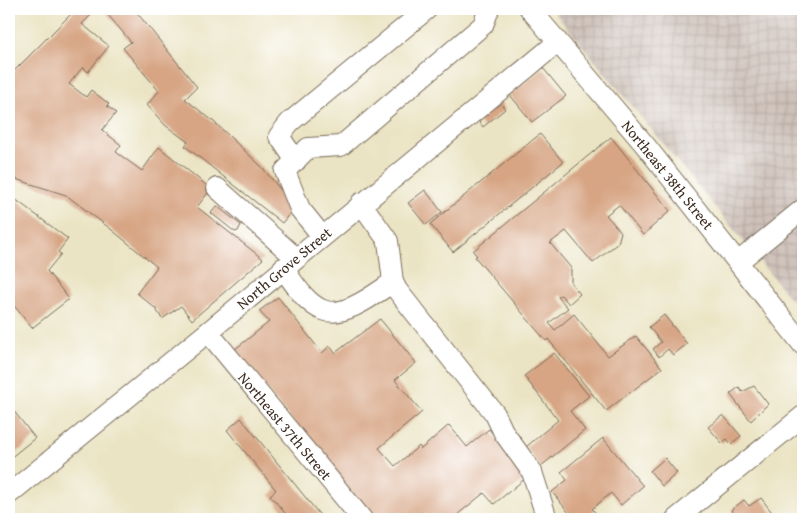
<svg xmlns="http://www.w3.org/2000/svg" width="812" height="528" font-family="'Gentium Book Plus',serif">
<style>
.industrial{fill:url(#industrial-grid)}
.building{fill:#d7a584}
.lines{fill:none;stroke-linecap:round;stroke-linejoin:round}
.minor-casing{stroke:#796b58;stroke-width:22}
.minor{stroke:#fff;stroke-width:20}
.labels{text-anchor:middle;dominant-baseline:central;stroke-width:4;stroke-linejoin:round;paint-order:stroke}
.street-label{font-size:15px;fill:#3b2a1e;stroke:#fff}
</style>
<defs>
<pattern id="industrial-grid" width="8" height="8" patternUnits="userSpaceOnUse" patternTransform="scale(1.25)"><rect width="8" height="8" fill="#cec1b9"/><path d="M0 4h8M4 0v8" fill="none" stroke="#b2a69f"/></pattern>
</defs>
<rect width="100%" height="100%" fill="#fff"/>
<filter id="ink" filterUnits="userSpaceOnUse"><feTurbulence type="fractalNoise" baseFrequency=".02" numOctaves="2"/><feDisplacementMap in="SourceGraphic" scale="10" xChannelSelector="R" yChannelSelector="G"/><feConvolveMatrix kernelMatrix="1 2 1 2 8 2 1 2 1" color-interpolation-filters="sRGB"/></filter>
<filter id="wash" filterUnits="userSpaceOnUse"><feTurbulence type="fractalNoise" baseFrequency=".0096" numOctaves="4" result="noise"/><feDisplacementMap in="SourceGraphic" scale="20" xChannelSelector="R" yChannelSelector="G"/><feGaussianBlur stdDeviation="1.12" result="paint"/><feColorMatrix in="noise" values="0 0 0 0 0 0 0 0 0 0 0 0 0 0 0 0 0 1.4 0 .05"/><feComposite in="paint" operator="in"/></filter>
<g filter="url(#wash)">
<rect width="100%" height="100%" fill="#ebe4c4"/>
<path class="industrial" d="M 552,9 L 803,9 L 803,314 Z"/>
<g id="blocks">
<path class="building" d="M 76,9 L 97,9 L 82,24 L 109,46 L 88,72 L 83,67 L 69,84 L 86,97 L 91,90 L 109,104 L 107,106 L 116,113 L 102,130 L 121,145 L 116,152 L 142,171 L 159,147 L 211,189 L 197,207 L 263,259 L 192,320 L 181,306 L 162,319 L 156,309 L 137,293 L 157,267 L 112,230 L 66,195 L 9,177 L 9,76 Z
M 103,9 L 134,9 L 197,87 L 185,99 L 213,121 L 261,166 L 295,207 L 282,223 L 185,146 L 188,142 L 165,125 L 147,105 L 159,91 L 123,48 L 131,42 Z
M 543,68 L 566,96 L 532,122 L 510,95 Z
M 499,101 L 505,109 L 483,127 L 477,119 Z
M 540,134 L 563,162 L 453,252 L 430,224 Z
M 611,137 L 670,211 L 643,235 L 619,205 L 606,215 L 621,232 L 618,243 L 593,263 L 566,231 L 550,243 L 571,268 L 571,283 L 580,294 L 569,304 L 561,295 L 558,297 L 568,308 L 549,323 L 555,330 L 574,314 L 608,356 L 636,336 L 662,368 L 606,411 L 548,339 L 546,341 L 475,257 L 477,256 L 473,251 Z
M 425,190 L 442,212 L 426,225 L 408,203 Z
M 11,196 L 68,239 L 58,252 L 61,254 L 47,271 L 69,299 L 32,328 L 11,302 L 9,304 L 9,199 Z
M 217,206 L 241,225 L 238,231 L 235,232 L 211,213 Z
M 278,297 L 322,353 L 330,346 L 335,353 L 380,319 L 416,363 L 395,380 L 422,412 L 379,448 L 395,466 L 419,446 L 421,449 L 449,425 L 467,447 L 489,429 L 527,477 L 494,504 L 484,493 L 452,519 L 373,519 L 234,350 L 269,322 L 259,311 Z
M 664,315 L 687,344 L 673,355 L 668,349 L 659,357 L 653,349 L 661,342 L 649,327 Z
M 554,353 L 589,396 L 570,411 L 585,430 L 540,467 L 526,447 L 558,420 L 524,376 Z
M 754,386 L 768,404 L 751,421 L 730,394 L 739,387 L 742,392 Z
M 9,405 L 35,438 L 9,459 Z
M 723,415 L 741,436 L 731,444 L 727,439 L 722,443 L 708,427 Z
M 241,418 L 323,519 L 290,519 L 270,495 L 276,490 L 227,430 Z
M 603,438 L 643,486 L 621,505 L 611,493 L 592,509 L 596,513 L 588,519 L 574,519 L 552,492 L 567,480 L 561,472 Z
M 665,458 L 677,473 L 662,486 L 650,471 Z
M 761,498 L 774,515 L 771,518 L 773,519 L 739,519 L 731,510 L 744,500 L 749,506 Z"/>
</g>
</g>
<g filter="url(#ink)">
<use href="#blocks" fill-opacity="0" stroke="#796b58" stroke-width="1"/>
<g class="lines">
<defs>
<path id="minor" d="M 530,9 L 645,145 L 803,345
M 296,161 L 279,136 L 290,122 L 427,9
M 217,188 L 296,258
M 361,203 L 388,241 L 393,282 L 397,290 L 495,414 L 504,433 L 532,472 L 547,519
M 322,236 L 300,209 L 285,171 L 308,148 L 341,146 L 483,25 L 488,12 L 485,9
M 738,262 L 803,209
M 283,268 C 293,282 306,304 323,310 C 344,319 376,293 393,282
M 208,332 L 362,519
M 9,494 L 208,332 L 558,42
M 676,519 L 803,416"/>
</defs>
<use href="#minor" class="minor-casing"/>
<use href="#minor" class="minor"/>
</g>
</g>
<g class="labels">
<g class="street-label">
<text transform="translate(668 175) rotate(51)">Northeast 38th Street</text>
<text transform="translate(284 268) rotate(-40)">North Grove Street</text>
<text transform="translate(285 426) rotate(50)">Northeast 37th Street</text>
</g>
</g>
<rect width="812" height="528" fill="none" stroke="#fff" stroke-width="30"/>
</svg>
